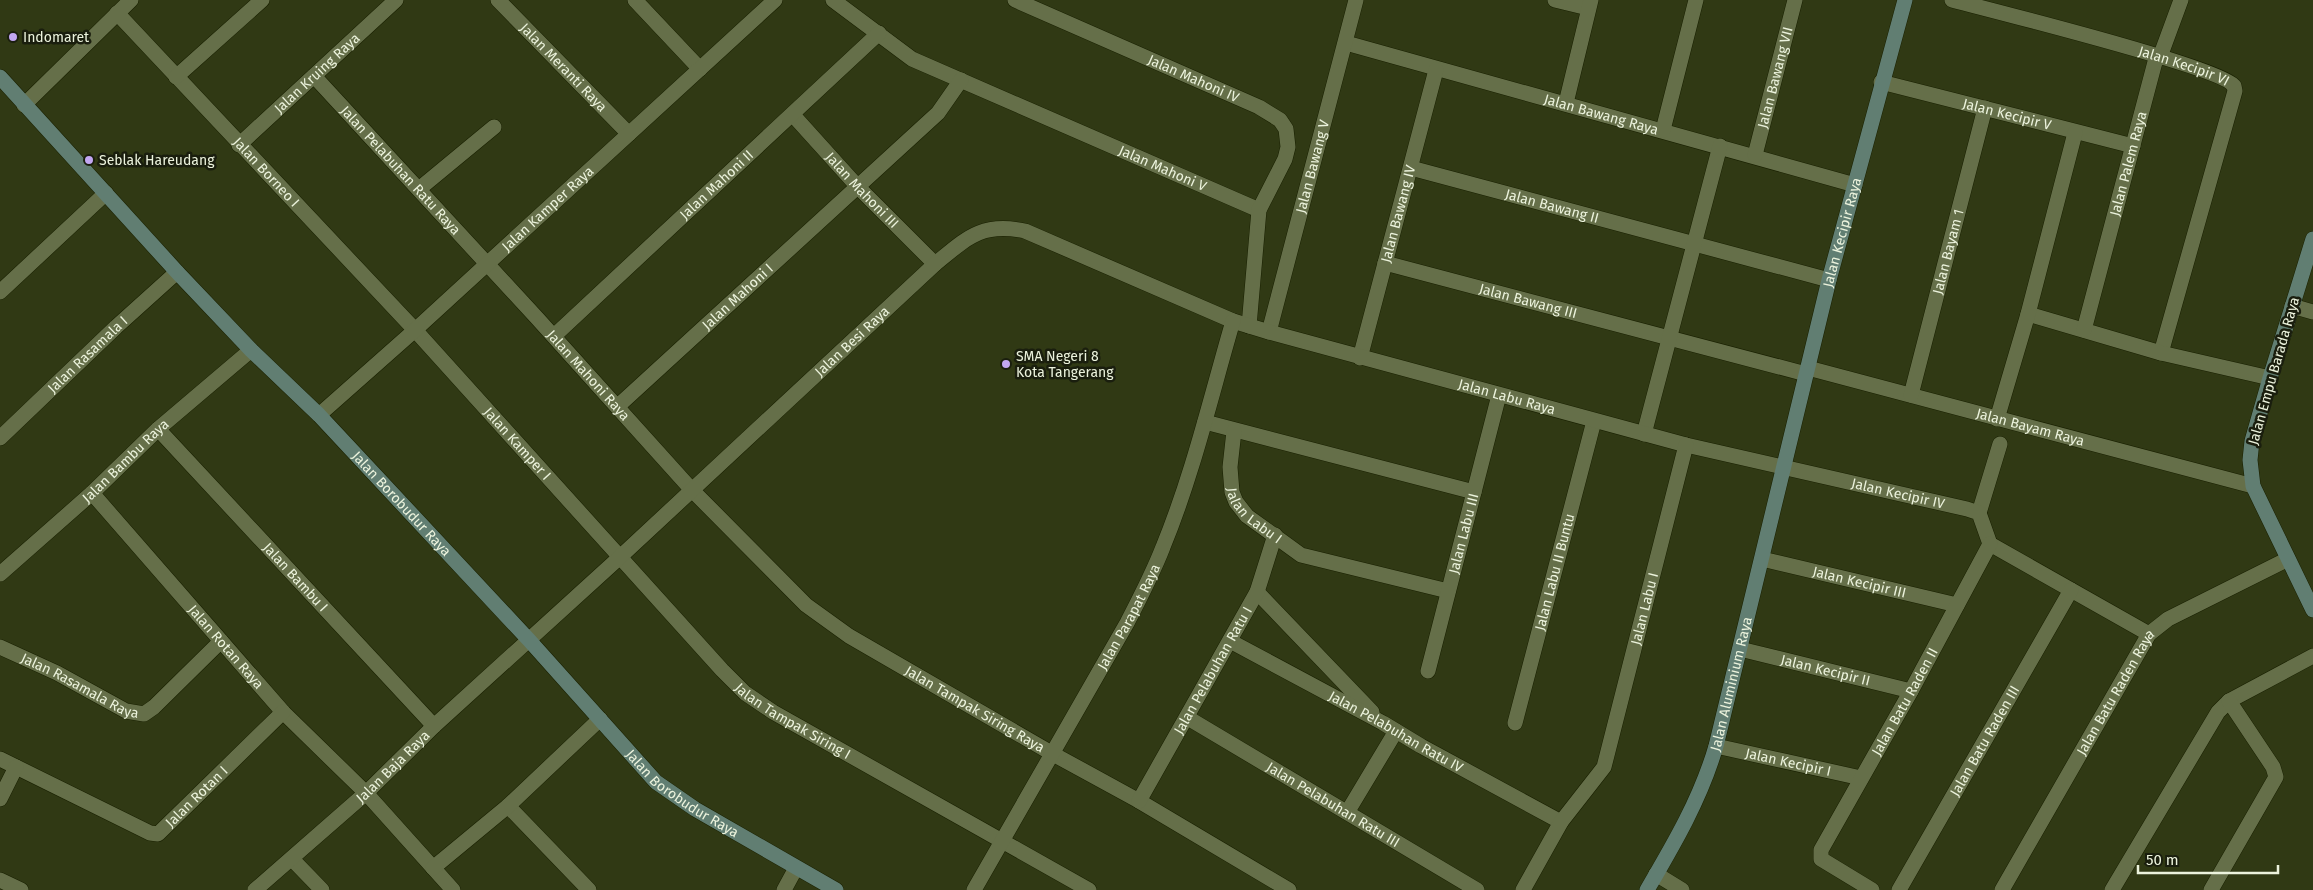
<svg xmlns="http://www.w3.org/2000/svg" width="2313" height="890" font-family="'Fira Sans',sans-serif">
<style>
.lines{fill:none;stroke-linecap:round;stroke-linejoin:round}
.street-casing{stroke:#192000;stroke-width:16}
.secondary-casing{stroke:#192000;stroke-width:16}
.street{stroke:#656f49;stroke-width:15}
.secondary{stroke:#617e72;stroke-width:15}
.poi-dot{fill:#c2a7f2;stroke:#1a1e0e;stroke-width:2}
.labels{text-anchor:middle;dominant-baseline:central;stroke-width:5;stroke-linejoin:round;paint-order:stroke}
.poi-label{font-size:14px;fill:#ecf3dd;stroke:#1a1e0e;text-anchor:start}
.street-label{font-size:14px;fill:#ecf3dd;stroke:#1a1e0e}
</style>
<rect width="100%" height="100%" fill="#303914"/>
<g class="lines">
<defs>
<g id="street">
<path id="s1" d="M 498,0 L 629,134"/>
<path d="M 635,0 L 700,69"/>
<path id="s2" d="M 833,0 L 912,59 L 1259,210"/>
<path id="s3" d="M 1015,0 L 1259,107 L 1280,120 L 1286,129 L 1288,147 L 1285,159 L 1259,210 L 1249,326"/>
<path d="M 1555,0 L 1588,8"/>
<path id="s4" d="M 1952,0 C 1990,10 2222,68 2234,86 L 2235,91 L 2161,353"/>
<path id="s5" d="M 117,13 L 415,330 L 722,670 L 745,693 L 773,712 L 1089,890"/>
<path id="s6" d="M 1346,43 L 1855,185"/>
<path id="s7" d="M 314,76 L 537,318 L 691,489 L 806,605 L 849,636 L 1053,754 L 1139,801 L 1289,890"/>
<path d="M 176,77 L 262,0"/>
<path id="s8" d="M 1881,82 L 2133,146"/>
<path d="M 1566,103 L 1591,0"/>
<path d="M 24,105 L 131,0"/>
<path id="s9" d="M 793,115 L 858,187 L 935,264"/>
<path d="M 1663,130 L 1696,0"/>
<path id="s10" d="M 239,145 L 396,0"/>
<path id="s11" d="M 1755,155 L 1795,0"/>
<path id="s12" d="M 1411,168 L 1829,280"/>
<path d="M 419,189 L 494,127"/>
<path id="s13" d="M 1385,263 L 1806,374"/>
<path d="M 0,292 L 106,193"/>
<path d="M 2292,306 L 2313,312"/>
<path d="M 2028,314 L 2161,353 L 2270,378"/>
<path id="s14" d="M 2084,330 L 2155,62 L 2160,57 L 2181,0"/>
<path id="s15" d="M 1269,332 L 1356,0"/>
<path id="s16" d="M 554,336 L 879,33"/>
<path id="s17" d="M 1360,358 L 1436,70"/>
<path id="s18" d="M 1808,368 L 2253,486"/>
<path id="s19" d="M 1911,395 L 1985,108"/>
<path id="s20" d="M 618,406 L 938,113 L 961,80"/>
<path id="s21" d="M 319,415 L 415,330 L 775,0"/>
<path d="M 1997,419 L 2028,314 L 2075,133"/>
<path d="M 1205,422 L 1474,492"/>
<path id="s22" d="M 158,429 L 434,726"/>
<path id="s23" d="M 1234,431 L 1230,467 L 1232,492 L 1236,502 L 1247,516 L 1301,555 L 1448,591"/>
<path d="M 1644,434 L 1720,146"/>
<path id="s24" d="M 0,438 L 116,327 L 177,272"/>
<path id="s25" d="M 92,493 L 283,712 L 366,793 L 453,890"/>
<path d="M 1979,513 L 2000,444"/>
<path d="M 1990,544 L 2149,634"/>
<path id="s26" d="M 1762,559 L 1957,605"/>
<path id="s27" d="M 0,574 L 92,493 L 158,429 L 251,350"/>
<path d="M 1257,592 L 1372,712"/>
<path id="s28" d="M 1230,641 L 1383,723 L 1421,746 L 1561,822"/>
<path id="s29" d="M 0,647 L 57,673 L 126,711 L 144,714 L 154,707 L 221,641"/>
<path id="s30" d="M 1740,649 L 1911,691"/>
<path id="s31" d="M 1428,671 L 1499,395"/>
<path id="s32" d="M 1188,718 L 1477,890"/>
<path id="s33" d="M 1515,723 L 1594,421"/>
<path id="s34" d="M 1716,746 L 1861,778"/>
<path id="s35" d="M 0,759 L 150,833 L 158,834 L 283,712"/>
<path d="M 0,799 L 16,767"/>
<path id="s36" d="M 1139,801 L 1257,592 L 1275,535"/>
<path d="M 508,806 L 589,890"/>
<path d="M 1348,811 L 1396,731"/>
<path d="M 292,859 L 322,890"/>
<path d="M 433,868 L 508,806 L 600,719"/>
<path d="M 1656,874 L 1682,890"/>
<path d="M 0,880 L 21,890"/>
<path id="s37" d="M 255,890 L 366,793 L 434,726 L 620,557 L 935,264 C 967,238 981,222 1025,231 L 1233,321 L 1269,332 L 1686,445 L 1967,509 L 1979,513 L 1990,544"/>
<path d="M 784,890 L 796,868"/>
<path id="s38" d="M 974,890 L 1127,623 C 1140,598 1153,573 1163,547 C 1193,474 1211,396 1233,321"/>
<path id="s39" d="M 1523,890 L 1561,822 L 1604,767 L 1686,445"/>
<path id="s40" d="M 1872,890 L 1821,859 L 1821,850 L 1911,691 L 1990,544"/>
<path id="s41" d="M 1899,890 L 2071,590"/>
<path id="s42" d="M 2002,890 L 2149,634 L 2168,619 L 2288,559"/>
<path d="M 2112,890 L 2218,712 L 2229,701 L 2313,656"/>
<path d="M 2211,890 L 2276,777 L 2273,767 L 2229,701"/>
</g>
<g id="secondary">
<path id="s43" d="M 0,77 L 177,272 L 251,350 L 319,415 L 529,640 L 656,782 L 695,809 L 836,890"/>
<path d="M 2313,239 L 2270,378 L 2252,441 L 2250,460 L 2253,486 L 2313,610"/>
<path id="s44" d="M 1647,890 C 1674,844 1701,798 1716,746 L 1829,280 L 1905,0"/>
</g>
</defs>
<use href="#street" class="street-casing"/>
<use href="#secondary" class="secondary-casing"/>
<use href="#street" class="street"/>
<use href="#secondary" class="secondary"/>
</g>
<g class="poi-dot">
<circle cx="13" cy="37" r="5"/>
<circle cx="89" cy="160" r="5"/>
<circle cx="1006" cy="364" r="5"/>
</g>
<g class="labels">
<g class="poi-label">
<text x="23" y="37">Indomaret</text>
<text x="99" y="160">Seblak Hareudang</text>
<text x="1016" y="356">SMA Negeri 8<tspan x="1016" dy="16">Kota Tangerang</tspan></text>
</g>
<g class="street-label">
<text stroke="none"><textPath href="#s1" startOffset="94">Jalan Meranti Raya</textPath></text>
<text stroke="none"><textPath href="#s4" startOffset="241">Jalan Kecipir VI</textPath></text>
<text stroke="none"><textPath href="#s10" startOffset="106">Jalan Kruing Raya</textPath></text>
<text stroke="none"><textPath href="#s3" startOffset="195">Jalan Mahoni IV</textPath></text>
<text stroke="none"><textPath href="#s11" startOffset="80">Jalan Bawang VII</textPath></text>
<text stroke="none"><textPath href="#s6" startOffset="265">Jalan Bawang Raya</textPath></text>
<text stroke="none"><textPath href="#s8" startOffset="130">Jalan Kecipir V</textPath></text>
<text stroke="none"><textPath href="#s14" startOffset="172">Jalan Palem Raya</textPath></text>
<text stroke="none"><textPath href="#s15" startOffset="171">Jalan Bawang V</textPath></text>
<text stroke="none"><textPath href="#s2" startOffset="372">Jalan Mahoni V</textPath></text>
<text stroke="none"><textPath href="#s7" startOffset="128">Jalan Pelabuhan Ratu Raya</textPath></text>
<text stroke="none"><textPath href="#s5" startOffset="218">Jalan Borneo I</textPath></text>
<text stroke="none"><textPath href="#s16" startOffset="222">Jalan Mahoni II</textPath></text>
<text stroke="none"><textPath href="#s9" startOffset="102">Jalan Mahoni III</textPath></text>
<text stroke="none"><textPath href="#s12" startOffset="146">Jalan Bawang II</textPath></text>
<text stroke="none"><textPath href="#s21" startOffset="308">Jalan Kamper Raya</textPath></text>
<text stroke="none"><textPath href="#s17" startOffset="149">Jalan Bawang IV</textPath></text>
<text stroke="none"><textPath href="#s44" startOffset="689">Jalan Kecipir Raya</textPath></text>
<text stroke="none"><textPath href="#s19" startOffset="148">Jalan Bayam 1</textPath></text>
<text stroke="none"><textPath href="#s20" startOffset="162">Jalan Mahoni I</textPath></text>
<text stroke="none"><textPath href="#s13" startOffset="148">Jalan Bawang III</textPath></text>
<text stroke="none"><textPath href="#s37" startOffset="811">Jalan Besi Raya</textPath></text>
<text stroke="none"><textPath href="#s24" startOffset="121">Jalan Rasamala I</textPath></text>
<text transform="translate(2274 371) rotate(-74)">Jalan Empu Barada Raya</text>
<text stroke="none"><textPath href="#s7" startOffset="406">Jalan Mahoni Raya</textPath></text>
<text stroke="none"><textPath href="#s37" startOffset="1536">Jalan Labu Raya</textPath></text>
<text stroke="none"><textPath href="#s18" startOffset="230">Jalan Bayam Raya</textPath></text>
<text stroke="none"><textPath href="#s5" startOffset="588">Jalan Kamper I</textPath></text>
<text stroke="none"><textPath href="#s27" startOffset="169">Jalan Bambu Raya</textPath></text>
<text stroke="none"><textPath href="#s37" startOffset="1939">Jalan Kecipir IV</textPath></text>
<text stroke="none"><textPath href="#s43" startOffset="586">Jalan Borobudur Raya</textPath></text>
<text stroke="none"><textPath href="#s23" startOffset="94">Jalan Labu I</textPath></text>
<text stroke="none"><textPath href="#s31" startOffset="142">Jalan Labu III</textPath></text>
<text stroke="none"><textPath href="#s33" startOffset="156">Jalan Labu II Buntu</textPath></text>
<text stroke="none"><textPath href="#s22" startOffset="202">Jalan Bambu I</textPath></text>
<text stroke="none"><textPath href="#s26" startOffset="100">Jalan Kecipir III</textPath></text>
<text stroke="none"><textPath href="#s39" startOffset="311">Jalan Labu I</textPath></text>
<text stroke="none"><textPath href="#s38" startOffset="314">Jalan Parapat Raya</textPath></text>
<text stroke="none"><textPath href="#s25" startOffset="204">Jalan Rotan Raya</textPath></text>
<text stroke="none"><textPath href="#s30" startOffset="88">Jalan Kecipir II</textPath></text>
<text stroke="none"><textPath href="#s36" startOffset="150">Jalan Pelabuhan Ratu I</textPath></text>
<text stroke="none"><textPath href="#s29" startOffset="89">Jalan Rasamala Raya</textPath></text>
<text stroke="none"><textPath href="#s44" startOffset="224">Jalan Aluminium Raya</textPath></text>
<text stroke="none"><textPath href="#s42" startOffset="228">Jalan Batu Raden Raya</textPath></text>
<text stroke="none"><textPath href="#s40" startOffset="239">Jalan Batu Raden II</textPath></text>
<text stroke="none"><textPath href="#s7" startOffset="921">Jalan Tampak Siring Raya</textPath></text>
<text stroke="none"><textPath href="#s5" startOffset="981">Jalan Tampak Siring I</textPath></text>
<text stroke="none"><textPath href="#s28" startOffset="189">Jalan Pelabuhan Ratu IV</textPath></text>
<text stroke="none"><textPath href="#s41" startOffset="172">Jalan Batu Raden III</textPath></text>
<text stroke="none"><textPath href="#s34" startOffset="74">Jalan Kecipir I</textPath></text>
<text stroke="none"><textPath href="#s37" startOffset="185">Jalan Baja Raya</textPath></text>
<text stroke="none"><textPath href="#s43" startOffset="991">Jalan Borobudur Raya</textPath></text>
<text stroke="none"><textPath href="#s35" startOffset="229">Jalan Rotan I</textPath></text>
<text stroke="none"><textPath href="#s32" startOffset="169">Jalan Pelabuhan Ratu III</textPath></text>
</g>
</g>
<path d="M2138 865v8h140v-8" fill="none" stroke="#ecf3dd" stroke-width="2.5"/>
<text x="2146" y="865" font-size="15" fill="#ecf3dd" stroke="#1a1e0e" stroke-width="4" paint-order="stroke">50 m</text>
</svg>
